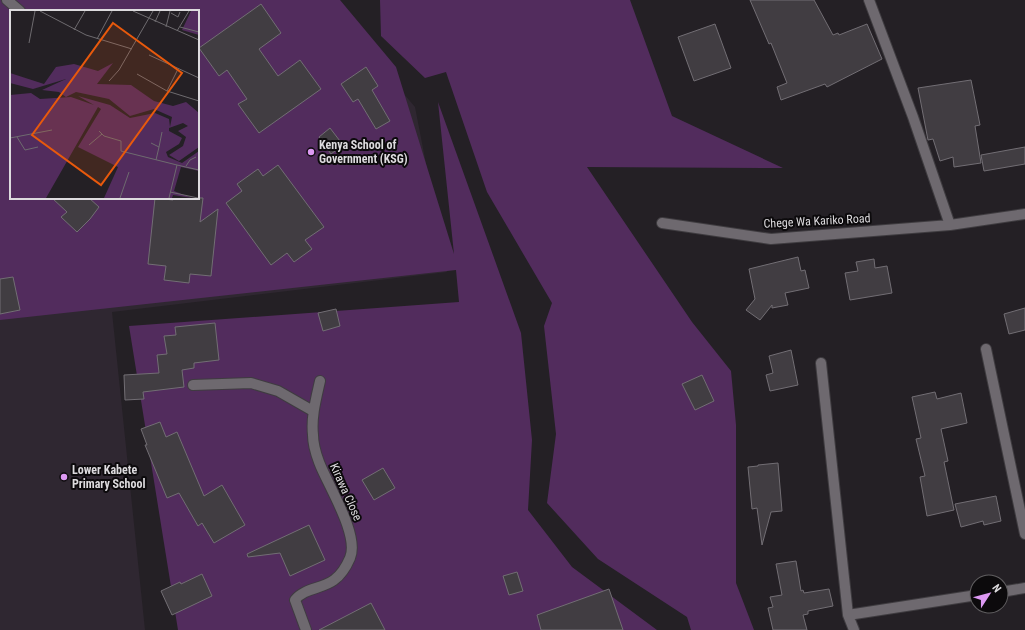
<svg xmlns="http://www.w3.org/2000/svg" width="1025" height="630" font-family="'Roboto Condensed',sans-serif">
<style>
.built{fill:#2f2731;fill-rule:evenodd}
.green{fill:#522c5d;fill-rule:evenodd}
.building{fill:#413d42;stroke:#726e74}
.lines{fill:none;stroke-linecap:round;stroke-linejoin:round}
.minor-casing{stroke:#3f3c40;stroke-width:12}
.minor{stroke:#6e696f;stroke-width:10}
.poi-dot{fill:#dd99f3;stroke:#0c0a0c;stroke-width:1.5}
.labels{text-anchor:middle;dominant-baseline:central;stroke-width:4;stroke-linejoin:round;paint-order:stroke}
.poi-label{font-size:12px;font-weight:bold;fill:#dddbde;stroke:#0c0a0c;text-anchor:start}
.street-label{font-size:12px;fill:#dddbde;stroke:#0c0a0c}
.inset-road{fill:none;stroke:#6e6b6f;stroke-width:1}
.view{fill:#e8590c;fill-opacity:0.15;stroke:#e8590c;stroke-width:2}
.inset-edge{fill:none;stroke:#dddbde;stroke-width:2}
</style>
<rect width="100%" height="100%" fill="#242025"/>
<path class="built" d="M 0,0 L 324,0 L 415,107 L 447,272 L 112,312 L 145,630 L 0,630 ZM 11,11 L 198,11 L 198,198 L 11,198 Z"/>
<path class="green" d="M 0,0 L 340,0 L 396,67 L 454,254 L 438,102 L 521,333 L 532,440 L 528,510 L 572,567 L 657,630 L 178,630 L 129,326 L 459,302 L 456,270 L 0,320 ZM 11,11 L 198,11 L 198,198 L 11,198 Z
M 380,0 L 630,0 L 672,116 L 783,168 L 587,167 L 692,322 L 731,371 L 736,425 L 736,583 L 754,630 L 691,630 L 687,617 L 598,559 L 547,503 L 556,434 L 544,326 L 552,303 L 487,192 L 446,72 L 425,78 L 381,36 Z"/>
<path class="building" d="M 750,0 L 814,0 L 833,35 L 838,33 L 839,35 L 867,24 L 882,59 L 827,87 L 825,84 L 781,100 L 777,87 L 787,83 L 771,43 L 769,44 Z
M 261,4 L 281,33 L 259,49 L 278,76 L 300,60 L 321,89 L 259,133 L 238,104 L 247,99 L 227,70 L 219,76 L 199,48 Z
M 715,24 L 731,68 L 694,81 L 678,37 Z
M 366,67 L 378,86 L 372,90 L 390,121 L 376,129 L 358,99 L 353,102 L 341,84 Z
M 971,80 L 980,125 L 975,126 L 981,163 L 954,167 L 953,157 L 940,161 L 933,139 L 928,140 L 918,88 Z
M 330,128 L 343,145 L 331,154 L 319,137 Z
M 1025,147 L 1025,164 L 984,171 L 981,155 Z
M 278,165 L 324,227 L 305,240 L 312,249 L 294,262 L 287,253 L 271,265 L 226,203 L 242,191 L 237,184 L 258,169 L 263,176 Z
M 52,198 L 89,198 L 99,207 L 90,219 L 77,232 L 61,217 L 67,212 Z
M 155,198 L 173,200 L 174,198 L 203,198 L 200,222 L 218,209 L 211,276 L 190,274 L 189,283 L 164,280 L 166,266 L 148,264 Z
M 798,257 L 801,271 L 805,270 L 809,288 L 785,293 L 788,305 L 772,308 L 772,305 L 760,320 L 746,310 L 755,299 L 749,269 Z
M 874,259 L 875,268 L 887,266 L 892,293 L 850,300 L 845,273 L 858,271 L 856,262 Z
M 13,277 L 20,310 L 0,314 L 0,279 Z
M 1025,308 L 1025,330 L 1009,334 L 1004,314 Z
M 336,309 L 340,326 L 323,331 L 318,313 Z
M 215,323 L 219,360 L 194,363 L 194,368 L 182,370 L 184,387 L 143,392 L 144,399 L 125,400 L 124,375 L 159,373 L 157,355 L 167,354 L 164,336 L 176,335 L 175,327 Z
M 791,350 L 798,385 L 770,391 L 766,375 L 773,373 L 769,356 Z
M 702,375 L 714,401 L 695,410 L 682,384 Z
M 935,392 L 937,399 L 961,393 L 967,423 L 941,429 L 948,461 L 944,462 L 954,510 L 927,516 L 920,477 L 925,476 L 916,439 L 921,438 L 912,397 Z
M 160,422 L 166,437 L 177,432 L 204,496 L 222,485 L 245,525 L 214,543 L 202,523 L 198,526 L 179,493 L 167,498 L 145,445 L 147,445 L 141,429 Z
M 778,463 L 782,511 L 771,512 L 762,545 L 757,508 L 752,509 L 748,467 L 758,466 L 758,465 Z
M 383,468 L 395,488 L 374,500 L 362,480 Z
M 996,496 L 1001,521 L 984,525 L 983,521 L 961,527 L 955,504 Z
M 309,525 L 325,560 L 290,576 L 280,553 L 248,557 L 247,554 Z
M 796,561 L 801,591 L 803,590 L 804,593 L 829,589 L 833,606 L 808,611 L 808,614 L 803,615 L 807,630 L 773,630 L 768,608 L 773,607 L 770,597 L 782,595 L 776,564 Z
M 517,572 L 523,591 L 509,595 L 503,576 Z
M 202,574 L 212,596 L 172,615 L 161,591 L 180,582 L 181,584 Z
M 609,589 L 623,630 L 541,630 L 537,615 Z
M 371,603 L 385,630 L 319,630 Z"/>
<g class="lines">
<defs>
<path id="minor" d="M 7,0 L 20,11
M 869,0 L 913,117 L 950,225
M 662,223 L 771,239 L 950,225 L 1025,214
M 986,349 L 1025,534
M 821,363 L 848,615 L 854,630
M 193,385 L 251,383 L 278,391 L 313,411
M 1001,592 L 1025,588
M 848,615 L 977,595
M 306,630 L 295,600 C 304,588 322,589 334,580 C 341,575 347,565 350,558 C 360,535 327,484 319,462 C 316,454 313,443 313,435 C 311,417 316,399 320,381"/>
</defs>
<use href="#minor" class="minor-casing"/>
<use href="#minor" class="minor"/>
</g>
<g class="poi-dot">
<circle cx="311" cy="152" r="4"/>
<circle cx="64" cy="477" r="4"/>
</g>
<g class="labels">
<g class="poi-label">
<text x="319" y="145">Kenya School of<tspan x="319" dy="14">Government (KSG)</tspan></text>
<text x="72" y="470">Lower Kabete<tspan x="72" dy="14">Primary School</tspan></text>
</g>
<g class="street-label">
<text transform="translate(817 221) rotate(-3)">Chege Wa Kariko Road</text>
<text transform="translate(346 492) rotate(66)">Kirawa Close</text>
</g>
</g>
<g transform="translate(10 10)">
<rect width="189" height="189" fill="#242025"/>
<path d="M 181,1 L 189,1 L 189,25 L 172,20 ZM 103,53 L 87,74 L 121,75 L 144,91 L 163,96 L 176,92 L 189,103 L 189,137 L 169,151 L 159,145 L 173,136 L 176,127 L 168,121 L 178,116 L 173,113 L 159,118 L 159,121 L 172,128 L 169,134 L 156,142 L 158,147 L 172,153 L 189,141 L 189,161 L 171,157 L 164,181 L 182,188 L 163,185 L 162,188 L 94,188 L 108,157 L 68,137 L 91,99 L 88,97 L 36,188 L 0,188 L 0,85 L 21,83 L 30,89 L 61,87 L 84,95 L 68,86 L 100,95 L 120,108 L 145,103 L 159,109 L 160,117 L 162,107 L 144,99 L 120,106 L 99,89 L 66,82 L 56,87 L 49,82 L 32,80 L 56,69 L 23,79 L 0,73 L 0,63 L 34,74 L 46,57 L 64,54 L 88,61 Z" fill="#522c5d"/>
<path class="inset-road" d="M 30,1 L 76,25 L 122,39M 123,1 L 189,30M 161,3 L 168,7 L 170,2M 145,12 L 150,1M 156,17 L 160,1M 170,17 L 189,22M 64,20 L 75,1M 167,21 L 179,1M 87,29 L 102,1M 19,33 L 25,1M 139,45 L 189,68M 127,64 L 157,81 L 189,91M 99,71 L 109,60 L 143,1M 157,81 L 168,59M 89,121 L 94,126 L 111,131 L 111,141 L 167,155 L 159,188M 7,127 L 15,140 L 28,137M 0,128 L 42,120M 141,133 L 149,137 L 146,150M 79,135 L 92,124M 149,137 L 152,122M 167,155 L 189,160M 176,156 L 180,150 L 186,147M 160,182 L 188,188M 110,188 L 119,162"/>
<path class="view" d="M 103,13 L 172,63 L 91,175 L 22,125 Z"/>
<rect width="189" height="189" class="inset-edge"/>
</g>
<g transform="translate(989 594) rotate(54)"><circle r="19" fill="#0c0a0c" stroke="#605e60"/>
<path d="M0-3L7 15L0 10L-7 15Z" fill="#dd99f3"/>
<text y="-6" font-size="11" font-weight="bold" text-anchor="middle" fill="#dddbde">N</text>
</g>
</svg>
